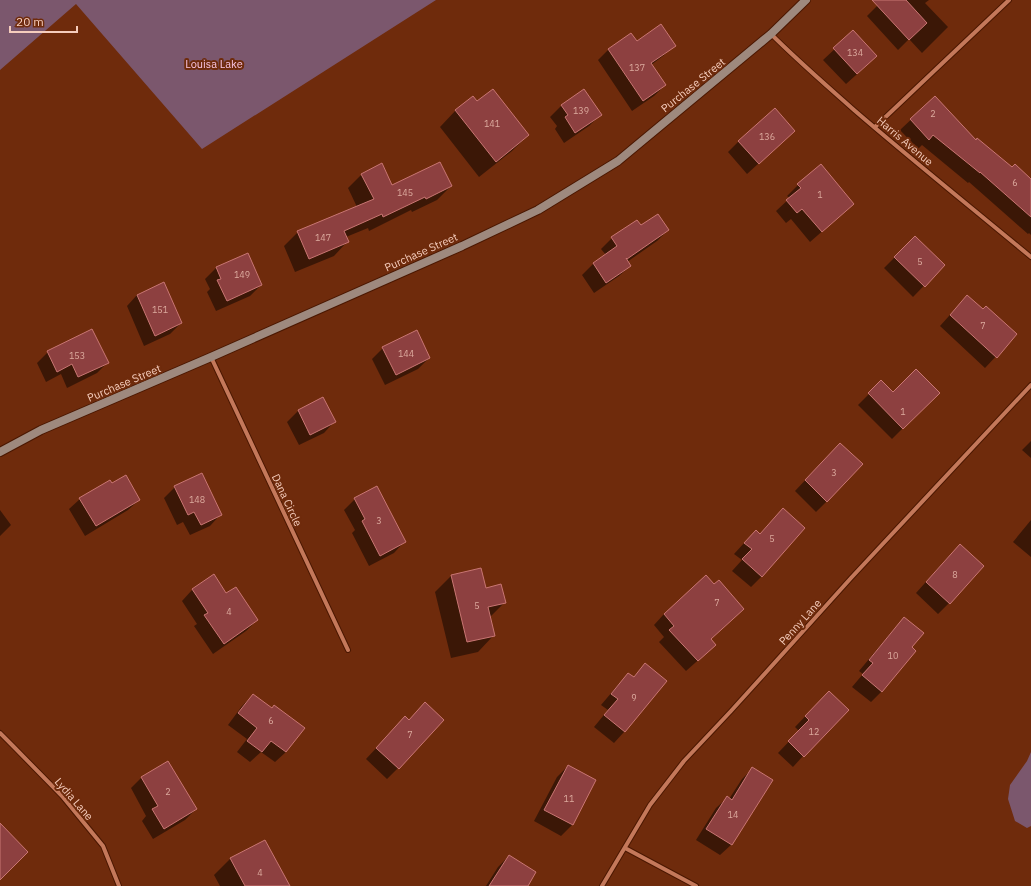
<svg xmlns="http://www.w3.org/2000/svg" width="1031" height="886" font-family="'IBM Plex Sans',sans-serif">
<style>
.green{fill:#7b576d}
.shadow{fill:#0007}
.building{fill:#8d4040;stroke:#c97673}
.lines{fill:none;stroke-linecap:round;stroke-linejoin:round}
.minor-casing{stroke:#4a1701;stroke-width:6}
.secondary-casing{stroke:#4a1701;stroke-width:10}
.minor{stroke:#c4785a;stroke-width:4}
.secondary{stroke:#9e897e;stroke-width:8}
.labels{text-anchor:middle;dominant-baseline:central;stroke-width:4;stroke-linejoin:round;paint-order:stroke}
.number-label{font-size:9px;fill:#dcaa9e}
.park-label{font-size:11px;fill:#f7c4e3;stroke:#6f2b0c}
.street-label{font-size:11px;fill:#f6cdbd;stroke:#6f2b0c}
</style>
<rect width="100%" height="100%" fill="#6f2b0c"/>
<path class="green" d="M 0,0 L 436,0 L 202,149 L 76,4 L 0,70 Z
M 1031,752 L 1031,826 L 1027,828 L 1015,821 L 1008,799 L 1010,785 L 1027,761 Z"/>
<path class="shadow" d="M 883,0 L 929,0 L 925,3 L 948,27 L 922,53 L 909,39 L 898,50 L 867,16 Z
M 853,32 L 865,67 L 846,84 L 823,60 Z
M 636,43 L 674,45 L 663,56 L 651,65 L 665,85 L 654,96 L 632,111 L 598,60 L 609,49 Z
M 584,91 L 600,115 L 589,126 L 564,143 L 555,129 L 557,126 L 550,117 L 561,106 Z
M 935,97 L 975,141 L 1012,169 L 1031,180 L 1031,235 L 1029,233 L 1028,234 L 969,182 L 968,183 L 922,145 L 918,149 L 900,130 Z
M 477,102 L 528,135 L 512,151 L 479,177 L 440,127 L 456,110 Z
M 739,141 L 783,141 L 747,174 L 728,152 Z
M 362,174 L 392,186 L 451,186 L 437,200 L 412,212 L 411,210 L 369,231 L 368,228 L 346,237 L 347,242 L 334,256 L 295,272 L 284,246 L 298,232 L 357,207 L 348,188 Z
M 798,185 L 853,204 L 842,214 L 810,242 L 791,219 L 786,223 L 776,211 L 790,198 L 787,196 Z
M 641,227 L 668,230 L 657,241 L 627,262 L 630,266 L 619,276 L 594,293 L 582,275 L 593,264 L 606,255 L 601,249 L 612,238 Z
M 915,237 L 944,265 L 913,297 L 884,268 Z
M 248,255 L 261,285 L 250,296 L 216,311 L 207,292 L 210,289 L 205,279 L 216,268 Z
M 137,295 L 181,323 L 170,334 L 144,346 L 127,306 Z
M 957,307 L 983,311 L 1016,335 L 985,368 L 940,326 Z
M 383,348 L 429,358 L 418,369 L 385,385 L 372,359 Z
M 48,352 L 108,362 L 97,373 L 67,388 L 61,374 L 46,382 L 37,363 Z
M 881,382 L 893,394 L 938,393 L 892,439 L 858,405 Z
M 323,399 L 334,422 L 324,433 L 299,445 L 287,422 L 298,411 Z
M 1031,441 L 1031,458 L 1022,450 Z
M 829,455 L 827,501 L 816,512 L 795,491 Z
M 112,484 L 139,500 L 128,510 L 85,536 L 69,509 L 80,499 Z
M 175,487 L 220,515 L 210,526 L 190,535 L 183,522 L 177,525 L 164,498 Z
M 355,499 L 404,542 L 394,553 L 369,566 L 352,533 L 355,530 L 344,510 Z
M 783,509 L 762,576 L 751,587 L 732,571 L 742,560 L 734,554 L 745,542 L 760,534 Z
M 0,510 L 11,525 L 0,536 Z
M 1031,520 L 1031,557 L 1013,542 Z
M 949,556 L 949,603 L 938,614 L 916,593 Z
M 214,576 L 226,595 L 257,620 L 246,631 L 213,654 L 194,626 L 197,624 L 182,601 L 192,590 Z
M 451,576 L 485,589 L 504,603 L 490,617 L 494,635 L 478,652 L 451,658 L 435,592 Z
M 714,585 L 743,609 L 710,640 L 704,655 L 686,671 L 659,642 L 664,637 L 654,625 L 664,614 Z
M 904,619 L 910,647 L 882,691 L 871,702 L 852,687 L 863,674 L 859,671 L 894,629 Z
M 645,665 L 665,681 L 624,732 L 614,743 L 594,727 L 608,710 L 601,705 L 618,685 L 628,674 L 633,678 Z
M 253,695 L 272,709 L 303,728 L 286,752 L 275,762 L 261,752 L 250,762 L 237,752 L 247,739 L 228,725 L 242,706 Z
M 818,703 L 803,756 L 793,767 L 778,753 L 799,731 L 795,727 Z
M 425,704 L 398,768 L 387,779 L 366,759 L 394,729 L 408,721 Z
M 167,762 L 196,809 L 185,820 L 153,839 L 142,821 L 146,816 L 131,788 L 141,778 Z
M 568,766 L 595,781 L 572,825 L 561,836 L 534,821 L 557,777 Z
M 753,768 L 772,781 L 731,845 L 720,855 L 696,840 L 716,808 L 727,798 L 729,799 L 742,779 Z
M 265,841 L 289,886 L 220,886 L 214,875 L 230,859 Z
M 509,856 L 526,886 L 486,886 L 498,867 Z"/>
<path class="building" d="M 872,0 L 906,0 L 927,23 L 909,40 Z
M 661,24 L 676,46 L 651,63 L 666,85 L 643,101 L 608,49 L 631,33 L 637,41 Z
M 853,30 L 877,56 L 857,74 L 833,48 Z
M 493,89 L 529,135 L 496,162 L 455,110 L 473,96 L 477,101 Z
M 584,89 L 602,115 L 575,133 L 565,117 L 568,115 L 561,105 Z
M 935,96 L 976,140 L 977,138 L 1012,167 L 1015,164 L 1031,179 L 1031,217 L 980,172 L 980,173 L 933,135 L 929,140 L 910,119 Z
M 775,108 L 795,131 L 759,164 L 738,141 Z
M 440,162 L 452,186 L 426,199 L 425,197 L 383,217 L 382,214 L 344,231 L 349,242 L 309,259 L 297,231 L 374,199 L 361,174 L 382,163 L 392,185 Z
M 821,164 L 854,204 L 822,232 L 802,209 L 797,213 L 786,200 L 801,188 L 797,184 Z
M 658,214 L 669,230 L 627,259 L 626,258 L 631,266 L 606,283 L 593,263 L 617,246 L 611,237 L 637,220 L 641,225 Z
M 915,236 L 945,265 L 925,287 L 894,257 Z
M 248,253 L 262,285 L 227,301 L 217,280 L 221,279 L 216,267 Z
M 164,282 L 182,323 L 155,336 L 137,295 Z
M 967,295 L 983,309 L 986,306 L 1017,334 L 997,358 L 950,315 Z
M 92,329 L 109,363 L 78,377 L 72,364 L 57,372 L 47,351 Z
M 417,330 L 430,358 L 396,375 L 382,347 Z
M 916,369 L 940,393 L 903,429 L 868,393 L 881,380 L 893,392 Z
M 323,397 L 336,422 L 310,435 L 298,410 Z
M 840,443 L 863,464 L 827,502 L 805,480 Z
M 202,473 L 222,515 L 201,525 L 194,512 L 188,515 L 174,486 Z
M 126,475 L 140,500 L 96,526 L 79,498 L 110,480 L 112,483 Z
M 377,486 L 406,542 L 380,556 L 362,521 L 365,519 L 354,498 Z
M 783,508 L 805,528 L 762,577 L 742,559 L 752,549 L 744,543 L 756,530 L 760,534 Z
M 960,544 L 984,566 L 950,604 L 926,582 Z
M 481,568 L 486,588 L 501,584 L 506,603 L 488,607 L 495,636 L 467,642 L 451,575 Z
M 214,574 L 226,593 L 236,587 L 258,620 L 224,644 L 204,615 L 208,613 L 192,589 Z
M 706,575 L 714,584 L 719,580 L 744,609 L 711,639 L 716,645 L 698,661 L 669,630 L 674,626 L 664,614 Z
M 904,617 L 924,633 L 912,647 L 916,651 L 882,692 L 862,675 L 873,663 L 869,660 Z
M 645,663 L 667,681 L 625,732 L 604,715 L 618,699 L 611,694 L 628,673 L 634,677 Z
M 829,691 L 849,710 L 804,757 L 788,741 L 809,720 L 805,716 Z
M 253,694 L 272,708 L 274,705 L 305,728 L 286,752 L 271,741 L 262,752 L 247,741 L 257,728 L 238,713 Z
M 425,702 L 444,720 L 399,769 L 376,748 L 405,716 L 409,720 Z
M 168,761 L 197,809 L 164,829 L 152,809 L 158,806 L 141,777 Z
M 568,765 L 596,780 L 573,825 L 544,810 Z
M 752,767 L 773,780 L 732,845 L 706,829 L 727,796 L 732,800 Z
M 0,823 L 28,852 L 0,880 Z
M 265,840 L 290,886 L 245,886 L 230,858 Z
M 509,855 L 536,872 L 528,886 L 489,886 Z"/>
<g class="lines">
<defs>
<path id="minor" d="M 771,34 C 798,61 826,85 854,110 C 912,160 972,208 1031,257
M 875,127 L 1009,0
M 211,357 L 348,650
M 0,733 L 13,746 L 62,796 L 103,846 L 119,886
M 625,848 L 696,886
M 602,886 L 650,805 L 684,761 L 731,711 L 851,578 L 1031,385"/>
<path id="secondary" d="M 0,452 L 41,430 L 211,357 L 462,246 L 538,210 L 618,161 L 771,34 L 806,0"/>
</defs>
<use href="#minor" class="minor-casing"/>
<use href="#secondary" class="secondary-casing"/>
<use href="#minor" class="minor"/>
<use href="#secondary" class="secondary"/>
</g>
<g class="labels">
<g class="number-label">
<text x="855" y="52">134</text>
<text x="637" y="67">137</text>
<text x="581" y="110">139</text>
<text x="933" y="113">2</text>
<text x="492" y="123">141</text>
<text x="767" y="136">136</text>
<text x="1015" y="182">6</text>
<text x="405" y="192">145</text>
<text x="820" y="194">1</text>
<text x="323" y="237">147</text>
<text x="920" y="261">5</text>
<text x="242" y="274">149</text>
<text x="160" y="309">151</text>
<text x="983" y="325">7</text>
<text x="406" y="353">144</text>
<text x="77" y="355">153</text>
<text x="903" y="411">1</text>
<text x="834" y="472">3</text>
<text x="197" y="499">148</text>
<text x="379" y="520">3</text>
<text x="772" y="538">5</text>
<text x="955" y="574">8</text>
<text x="717" y="602">7</text>
<text x="477" y="605">5</text>
<text x="229" y="611">4</text>
<text x="893" y="655">10</text>
<text x="634" y="697">9</text>
<text x="271" y="720">6</text>
<text x="814" y="731">12</text>
<text x="410" y="734">7</text>
<text x="168" y="791">2</text>
<text x="569" y="798">11</text>
<text x="733" y="814">14</text>
<text x="260" y="872">4</text>
</g>
<g class="park-label">
<text x="214" y="64">Louisa Lake</text>
</g>
<g class="street-label">
<text transform="translate(693 85) rotate(-39)">Purchase Street</text>
<text transform="translate(905 141) rotate(40)">Harris Avenue</text>
<text transform="translate(421 252) rotate(-24)">Purchase Street</text>
<text transform="translate(124 383) rotate(-23)">Purchase Street</text>
<text transform="translate(287 500) rotate(65)">Dana Circle</text>
<text transform="translate(800 622) rotate(-48)">Penny Lane</text>
<text transform="translate(74 799) rotate(49)">Lydia Lane</text>
</g>
</g>
<path d="M10 26v6h67v-6" fill="none" stroke="#f6cdbd" stroke-width="2"/>
<text x="16" y="26" font-size="12" fill="#f6cdbd" stroke="#6f2b0c" stroke-width="3" paint-order="stroke">20 m</text>
</svg>
